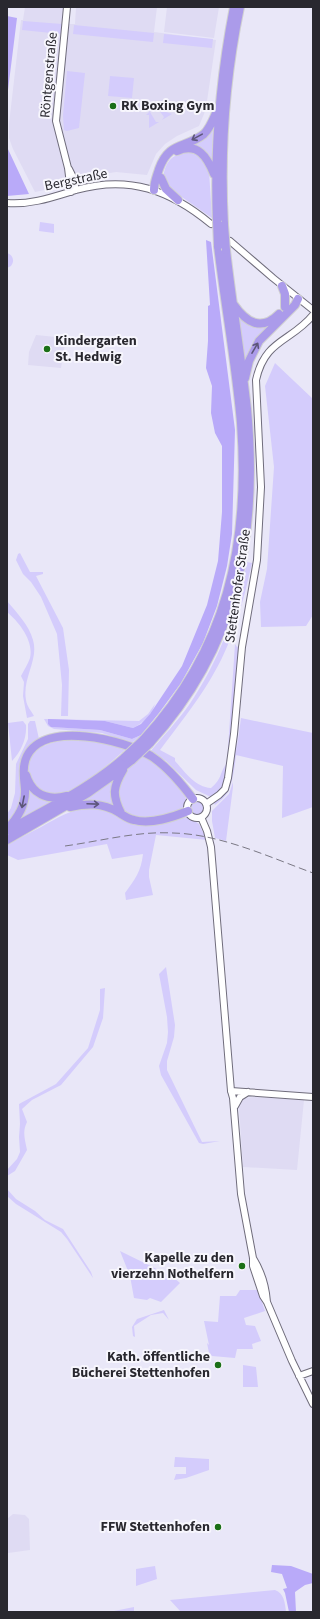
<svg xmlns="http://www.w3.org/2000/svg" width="320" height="1619" font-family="'Source Sans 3',sans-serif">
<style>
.built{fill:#dfdbf3}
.green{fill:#d4ccfc}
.forest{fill:#b9aaf9}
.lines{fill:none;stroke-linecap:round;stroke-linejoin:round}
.secondary-casing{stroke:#6f6c7b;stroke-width:8}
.highway-casing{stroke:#d0d0d1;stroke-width:10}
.secondary{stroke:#fff;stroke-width:6}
.highway{stroke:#ab9bea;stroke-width:8}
.rail{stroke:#7a7884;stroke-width:1;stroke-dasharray:8 4;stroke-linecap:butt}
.highway-bridge-casing{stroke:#d0d0d1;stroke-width:10;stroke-linecap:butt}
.highway-bridge{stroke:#ab9bea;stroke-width:8}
.oneway{stroke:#5d567a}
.poi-dot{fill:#1b6f17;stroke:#f7f6fd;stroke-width:1.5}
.labels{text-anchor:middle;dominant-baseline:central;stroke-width:4;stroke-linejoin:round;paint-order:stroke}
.street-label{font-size:14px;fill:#29282f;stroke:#f7f6fd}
.poi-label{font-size:14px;font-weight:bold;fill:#29282f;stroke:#f7f6fd;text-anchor:end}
</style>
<rect width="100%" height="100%" fill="#e9e7f8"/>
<path class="built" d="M 25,7 L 63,7 L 62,24 L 75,24 L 76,7 L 157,7 L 154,32 L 216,40 L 207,101 L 204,114 L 199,126 L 177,136 L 165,144 L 156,154 L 147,175 L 116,172 L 79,178 L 49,189 L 35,192 L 13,149 L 9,138 L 9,124 L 21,20 L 23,20 Z
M 167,7 L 219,7 L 214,38 L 164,32 Z
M 36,335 L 66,338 L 61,368 L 28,365 L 29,352 Z
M 254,1097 L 304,1100 L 297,1170 L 243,1167 L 239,1107 L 241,1102 L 245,1098 Z
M 13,1514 L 25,1515 L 29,1519 L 30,1550 L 8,1553 L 7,1519 Z"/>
<path class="green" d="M 23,21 L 62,24 L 61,34 L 22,30 Z
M 74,25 L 154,33 L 153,42 L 73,34 Z
M 164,34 L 213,39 L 212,48 L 163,43 Z
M 67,71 L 85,73 L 79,128 L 67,131 L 64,130 L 63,116 Z
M 110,76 L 134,78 L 132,98 L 108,96 Z
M 155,105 L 160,107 L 160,110 L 172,114 L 162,120 L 164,117 L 156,106 L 154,108 Z
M 151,110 L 150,112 L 156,122 L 159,122 L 149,128 L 149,115 L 146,115 Z
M 213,125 L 212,164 C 202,146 179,139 167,159 C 163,164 162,171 159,175 L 163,163 L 170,153 L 201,138 Z
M 192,151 L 201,156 L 209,171 L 212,218 L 169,188 L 163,180 C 165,159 173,154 192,151 Z
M 40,222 L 54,224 L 54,233 L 39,231 Z
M 7,253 C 13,255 15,261 11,266 L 7,268 Z
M 237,312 L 240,316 L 270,323 L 245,366 Z
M 275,363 L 313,399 L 313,615 L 306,626 L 261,627 L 260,602 L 267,569 L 274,467 L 265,386 Z
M 20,553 L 30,572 L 43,572 L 43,574 L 36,576 L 63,628 L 69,670 L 68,716 L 61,716 L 62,685 L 57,634 L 41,597 L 31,582 L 23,574 L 16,560 L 18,554 Z
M 247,562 L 252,563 C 243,603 232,645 210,680 C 195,705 177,727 160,750 L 175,758 L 175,761 C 185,772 195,787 211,788 C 223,778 219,773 227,763 L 235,644 L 237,647 L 239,646 L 233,723 C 229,734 231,745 229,758 C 228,767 225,777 224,786 L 221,790 L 211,797 L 196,790 L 166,761 L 150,752 C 163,736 177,722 189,705 C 219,661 236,614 247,562 Z
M 7,601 C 17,613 29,625 33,640 C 39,660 22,678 26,700 C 27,707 31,710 34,716 L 27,718 L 23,696 L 24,682 L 21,676 C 24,670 28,664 30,658 C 34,641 19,622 7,612 Z
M 240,700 C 239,721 237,774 228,792 C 225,797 220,801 215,805 L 214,803 L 226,792 L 234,760 L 239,701 Z
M 155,704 C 152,715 143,723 133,728 L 105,721 L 48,720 L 52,727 L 100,730 L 132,739 L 141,735 L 132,743 L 102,733 L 54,729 L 48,726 L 44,719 L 139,721 L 148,714 Z
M 241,718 L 313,733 L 313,807 L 282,818 L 283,766 L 236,755 Z
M 23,721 L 26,725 C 27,738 21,752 12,761 L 8,723 Z
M 30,721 L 35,721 L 39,739 L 31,746 L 22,802 L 7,826 L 7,814 L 11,808 L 15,793 L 16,764 L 28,739 L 28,724 Z
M 68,739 L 83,739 L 127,748 L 111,762 L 90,779 L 68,792 L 62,794 L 40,793 C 36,787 30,780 28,774 C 21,750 51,742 68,739 Z
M 143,755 C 159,766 181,780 186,799 L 185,806 L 182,809 C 164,817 124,829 118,801 C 118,797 116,792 116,789 C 117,777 135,763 143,755 Z
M 116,777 L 115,806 L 78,804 Z
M 25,779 L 56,799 L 16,822 Z
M 233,782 L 233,787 L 226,841 L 215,838 L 212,821 L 212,811 L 229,794 Z
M 196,801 L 201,802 L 204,806 L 204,811 L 199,814 L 195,814 L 191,810 L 192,804 Z
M 93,807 L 158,822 L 189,817 L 199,824 L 207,840 L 156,835 L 149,870 L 149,877 L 153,895 L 126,900 L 125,893 C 135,879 141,872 143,854 L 112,859 L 107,844 L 18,860 L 7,855 L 7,845 C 18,839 29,833 41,827 C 59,817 71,809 93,807 Z
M 166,967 L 175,1025 L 174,1037 L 167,1061 L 167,1070 L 202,1142 L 220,1141 L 203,1144 L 199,1143 L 161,1075 L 159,1066 L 167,1043 L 168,1032 L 167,1017 L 159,974 Z
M 105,988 L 103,1018 L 93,1047 L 61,1085 L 32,1100 L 22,1109 L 27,1122 C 22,1132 25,1139 27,1150 L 15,1171 L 7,1176 L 7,1170 L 17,1159 L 20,1152 L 19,1137 L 20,1124 L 19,1104 L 56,1084 L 88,1048 L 100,1010 L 100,989 Z
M 7,1189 L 16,1199 L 35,1211 L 45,1220 L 63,1229 L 91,1272 L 93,1278 L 67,1239 L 61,1232 L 16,1204 L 7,1196 Z
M 120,1251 L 173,1277 L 180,1283 L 161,1302 L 150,1298 L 147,1300 L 134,1298 L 130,1276 Z
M 240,1290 L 258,1290 L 265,1311 L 244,1318 L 246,1325 L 255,1326 L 261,1341 L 252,1344 L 253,1349 L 237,1349 L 235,1358 L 212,1356 L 209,1353 L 207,1343 L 209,1345 L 204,1321 L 218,1322 L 220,1296 L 236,1296 Z
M 164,1310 L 169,1320 L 163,1313 L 151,1315 L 134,1326 L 135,1337 L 133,1336 L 132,1327 L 137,1319 Z
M 243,1365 L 256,1367 L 258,1387 L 243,1387 Z
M 175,1457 L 209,1459 L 209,1470 L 186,1478 L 174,1480 L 176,1474 L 186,1474 L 186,1467 L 174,1467 Z
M 155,1566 L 157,1579 L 136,1586 L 136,1569 Z
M 275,1590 C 284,1593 285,1603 286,1612 L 181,1612 L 170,1600 Z
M 134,1607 L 134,1612 L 109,1612 Z"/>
<path class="forest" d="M 7,16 L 17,18 L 7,98 Z
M 7,147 L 29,194 L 7,196 Z
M 206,240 L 211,242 L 235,430 L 232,534 L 227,566 L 217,606 L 203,643 L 181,683 L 159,713 L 141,735 L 132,739 L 100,730 L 51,727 L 48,724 L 48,719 L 105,721 L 133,728 L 141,724 L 150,714 L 182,666 L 207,605 L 218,561 L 222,512 L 222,446 L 215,433 L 211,413 L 212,386 L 206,368 L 208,341 L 208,306 L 210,305 Z
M 272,1565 L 291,1566 L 313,1574 L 313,1583 L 305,1585 L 295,1592 L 296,1612 L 289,1612 L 285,1593 L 283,1589 L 287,1588 L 282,1574 L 271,1572 Z"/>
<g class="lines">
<defs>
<path id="secondary" d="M 67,7 L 56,121 L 68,168 L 71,192
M 69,169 L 72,175 L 76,190
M 7,203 C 31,205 53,197 76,190 C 129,175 170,190 211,224
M 230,241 L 273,278 L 313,310
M187 808a10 10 0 1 1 20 0a10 10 0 1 1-20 0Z
M 206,804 L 219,795 L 225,789 L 228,778 L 234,734 L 242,647 L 257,560 L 261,487 L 256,380 C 265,339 291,342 313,315
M 201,817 L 207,831 L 211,847 L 231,1091 L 233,1098 L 241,1194 L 253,1258 L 253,1266 L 263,1296 L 267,1302 L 292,1361 L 313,1404
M 231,1091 L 313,1097
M 235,1106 L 240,1097 L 248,1092
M 253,1258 C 261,1271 266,1288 267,1302
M 299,1376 L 313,1371"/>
<path id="highway" d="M 177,151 C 198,142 207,157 214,174
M 161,178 L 166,189 L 178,200
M 154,190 C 154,182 157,176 159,169 C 169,141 185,149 204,134 C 210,128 213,120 216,113
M 217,221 C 214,149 220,78 234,7
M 224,225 C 220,152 225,79 240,7
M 282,286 L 285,294 L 285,307
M 234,305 C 246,322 261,332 279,314
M 245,378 L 249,361 L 259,341 L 295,305 L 298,299
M 143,740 C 227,649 250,545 241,423 C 236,364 225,305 218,246
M 150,743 C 237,647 259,536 247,409 C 241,356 232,303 226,250
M 26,775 C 32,794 47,801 67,796
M 70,807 C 88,803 102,803 118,812 C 123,815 128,819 134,820 C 151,825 173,817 188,811
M 121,813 C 112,795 113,787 123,770
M 7,829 C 18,818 26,805 25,789 C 24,778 22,766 27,756 C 45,720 124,740 151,756 C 168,767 181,783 193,799
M 9,830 C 49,807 90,788 125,757
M 7,840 L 88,793 L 112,776 L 132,760"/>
</defs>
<use href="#secondary" class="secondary-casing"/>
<use href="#highway" class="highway-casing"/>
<use href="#secondary" class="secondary"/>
<use href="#highway" class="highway"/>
<path class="rail" d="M 65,846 C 101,841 137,831 173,833 C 220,834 269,857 313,873"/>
<defs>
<path id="highway-bridge" d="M 217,221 L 218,246
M 224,225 L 226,250
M 125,757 L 143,740
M 132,760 L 150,743"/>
</defs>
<use href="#highway-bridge" class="highway-bridge-casing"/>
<use href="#highway-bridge" class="highway-bridge"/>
</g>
<defs><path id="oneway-shaft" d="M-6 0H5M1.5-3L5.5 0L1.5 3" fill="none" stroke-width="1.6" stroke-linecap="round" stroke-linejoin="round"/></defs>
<g class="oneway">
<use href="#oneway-shaft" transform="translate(197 137) rotate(151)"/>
<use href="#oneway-shaft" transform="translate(255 348) rotate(-60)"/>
<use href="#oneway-shaft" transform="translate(23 802) rotate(101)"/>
<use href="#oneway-shaft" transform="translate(93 804) rotate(2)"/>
</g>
<g class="poi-dot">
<circle cx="113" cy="106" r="4"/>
<circle cx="47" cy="349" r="4"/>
<circle cx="242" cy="1266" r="4"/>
<circle cx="218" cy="1365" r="4"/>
<circle cx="218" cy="1527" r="4"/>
</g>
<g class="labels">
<g class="street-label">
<text transform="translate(49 75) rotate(-85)">Röntgenstraße</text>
<text transform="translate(76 180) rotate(-12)">Bergstraße</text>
<text transform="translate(238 586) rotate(-82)">Stettenhofer Straße</text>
</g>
<g class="poi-label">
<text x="121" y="106" text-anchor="start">RK Boxing Gym</text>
<text x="55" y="341" text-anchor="start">Kindergarten<tspan x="55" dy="16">St. Hedwig</tspan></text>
<text x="234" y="1258">Kapelle zu den<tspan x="234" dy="16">vierzehn Nothelfern</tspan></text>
<text x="210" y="1357">Kath. öffentliche<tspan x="210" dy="16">Bücherei Stettenhofen</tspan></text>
<text x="210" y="1527">FFW Stettenhofen</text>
</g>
</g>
<rect width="320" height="1619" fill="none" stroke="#29282f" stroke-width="16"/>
</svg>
